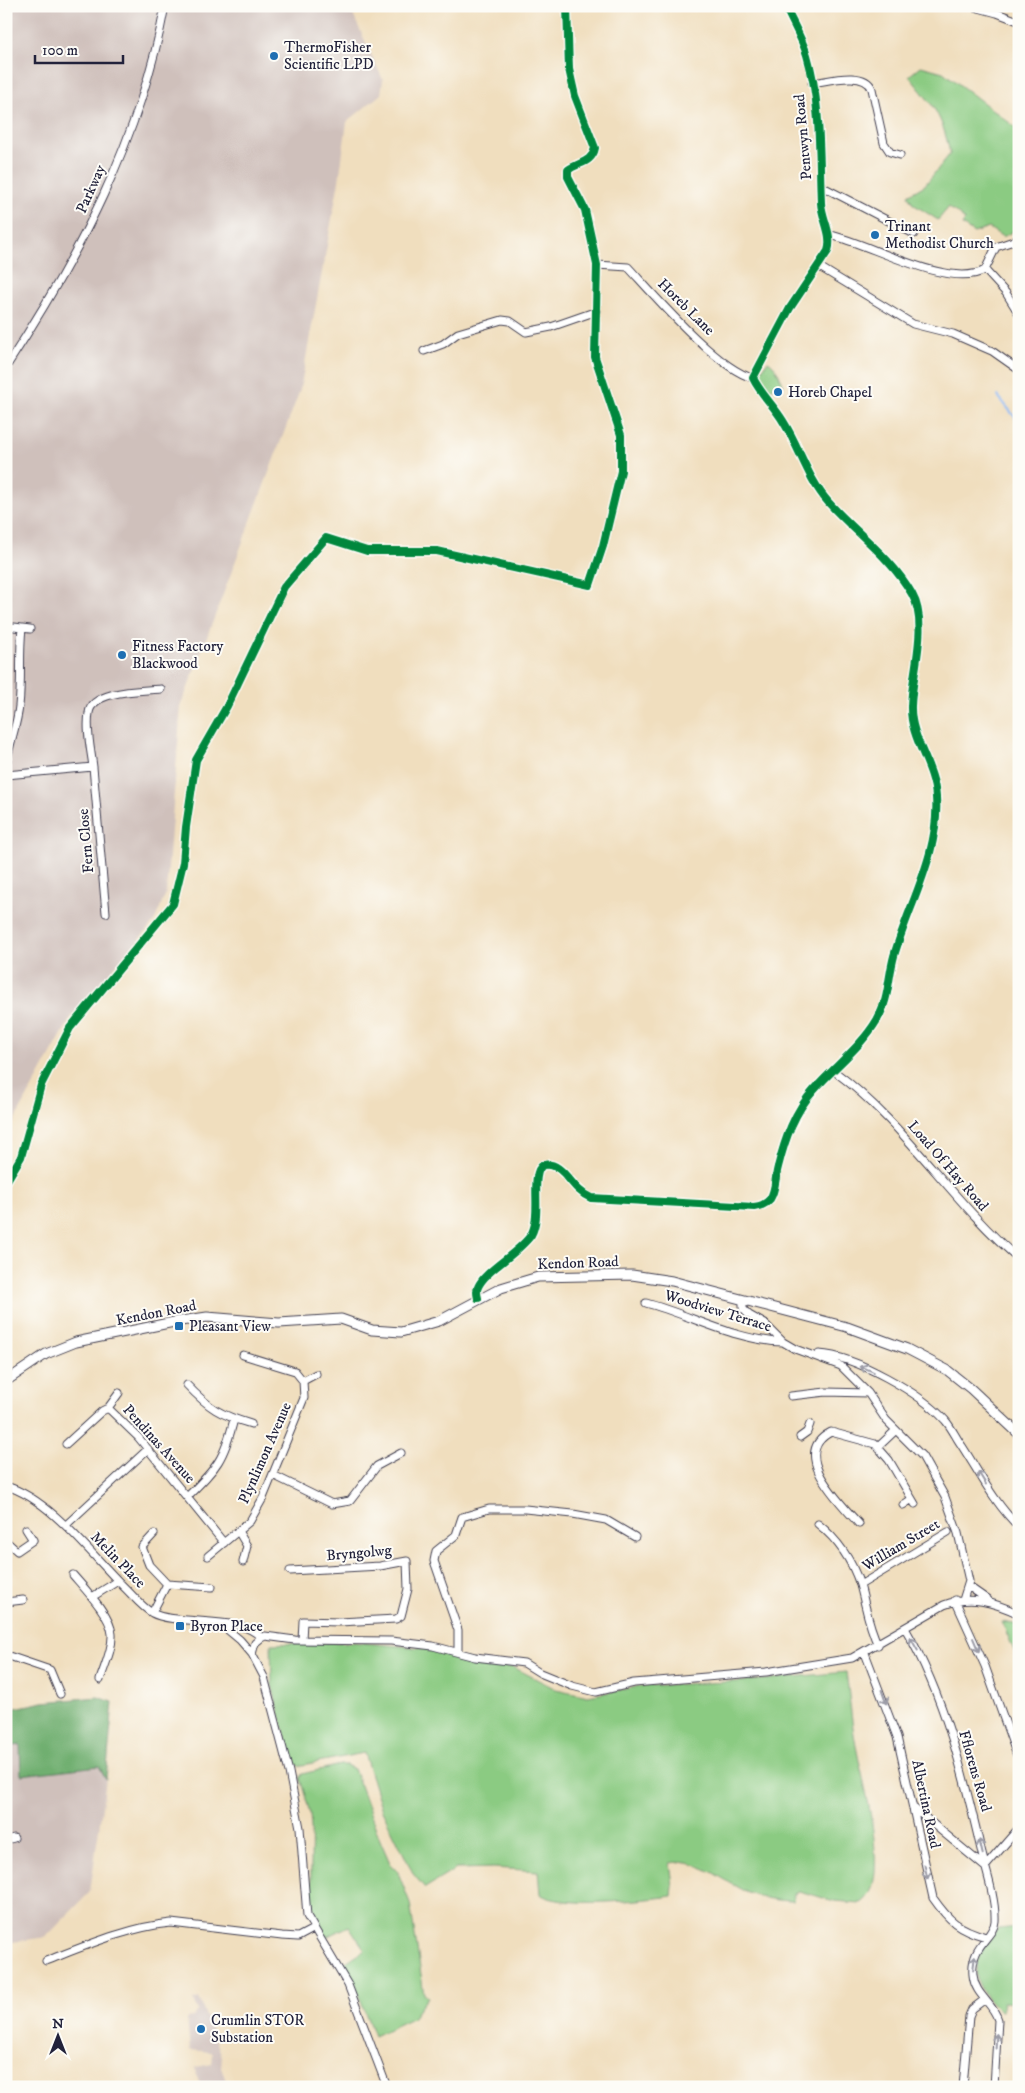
<svg xmlns="http://www.w3.org/2000/svg" width="1025" height="2093" font-family="'IM FELL DW Pica',serif">
<style>
.industrial{fill:#cfc0bb}
.green{fill:#8bcb82;stroke:#56765e}
.forest{fill:#70af70;stroke:#496856}
.lines{fill:none;stroke-linecap:round;stroke-linejoin:round}
.stream{stroke:#8abaf6;stroke-width:2}
.minor-casing{stroke:#413e4f;stroke-width:9}
.major-casing{stroke:#413e4f;stroke-width:11}
.minor{stroke:#fff;stroke-width:7}
.major{stroke:#fff;stroke-width:9}
.cycleway-casing{stroke:#fdfcf7;stroke-width:11}
.cycleway{stroke:#00873e;stroke-width:8}
.oneway{stroke:#9c9ca7}
.poi-dot{fill:#1f6fb2;stroke:#fdfcf7;stroke-width:2}
.labels{text-anchor:middle;dominant-baseline:central;stroke-width:4;stroke-linejoin:round;paint-order:stroke}
.poi-label{font-size:15px;fill:#22223b;stroke:#fdfcf7;text-anchor:start}
.street-label{font-size:15px;fill:#22223b;stroke:#fdfcf7}
</style>
<rect width="100%" height="100%" fill="#fdfcf7"/>
<filter id="ink" filterUnits="userSpaceOnUse"><feTurbulence type="fractalNoise" baseFrequency=".02" numOctaves="2"/><feDisplacementMap in="SourceGraphic" scale="10" xChannelSelector="R" yChannelSelector="G"/><feConvolveMatrix kernelMatrix="1 2 1 2 8 2 1 2 1" color-interpolation-filters="sRGB"/></filter>
<filter id="wash" filterUnits="userSpaceOnUse"><feTurbulence type="fractalNoise" baseFrequency=".0096" numOctaves="4" result="noise"/><feDisplacementMap in="SourceGraphic" scale="20" xChannelSelector="R" yChannelSelector="G"/><feGaussianBlur stdDeviation="1.12" result="paint"/><feColorMatrix in="noise" values="0 0 0 0 0 0 0 0 0 0 0 0 0 0 0 0 0 1.4 0 .05"/><feComposite in="paint" operator="in"/></filter>
<g filter="url(#wash)">
<rect width="100%" height="100%" fill="#f0debe"/>
<path class="industrial" d="M 6,6 L 349,6 L 383,80 L 381,94 L 347,122 L 339,181 L 300,390 L 181,706 L 166,893 L 154,922 L 72,1016 L 6,1136 Z
M 20,1745 L 21,1775 L 99,1766 L 106,1779 L 90,1892 L 46,1937 L 6,1943 L 6,1747 Z
M 199,1998 L 222,2056 L 221,2068 L 229,2087 L 201,2087 L 197,2077 L 196,2067 L 212,2064 L 213,2054 L 211,2052 L 190,2050 L 187,2019 L 193,2017 L 198,2011 L 194,2000 Z"/>
<path class="green" d="M 921,66 L 943,72 L 1019,130 L 1019,228 L 1003,237 L 989,228 L 974,233 L 962,225 L 965,220 L 949,207 L 938,220 L 913,204 L 908,195 L 925,185 L 950,154 C 942,114 934,107 909,76 Z
M 768,361 C 778,367 778,376 784,385 L 780,388 L 777,384 L 770,390 L 758,375 Z
M 1002,1622 L 1019,1625 L 1019,1662 Z
M 354,1642 L 422,1648 L 491,1666 L 513,1667 L 556,1689 L 588,1696 L 641,1686 L 749,1681 L 846,1672 C 850,1700 852,1728 858,1756 C 864,1785 892,1885 861,1903 L 834,1901 L 799,1891 L 794,1893 L 793,1901 C 779,1901 759,1898 746,1892 C 722,1880 699,1858 670,1863 L 673,1886 L 672,1896 C 644,1900 562,1909 540,1894 L 538,1871 L 494,1868 L 456,1869 L 425,1888 L 414,1875 L 382,1810 L 364,1753 L 297,1766 L 292,1762 L 272,1685 L 271,1644 Z
M 340,1765 L 346,1765 L 354,1769 L 380,1840 L 390,1863 L 397,1870 L 410,1903 L 424,1994 L 428,1997 L 412,2018 L 374,2036 L 354,1983 L 341,1965 L 365,1950 L 349,1926 L 324,1938 C 303,1898 315,1857 310,1815 C 308,1803 303,1790 300,1778 L 302,1774 Z
M 1019,1927 L 1019,2003 L 1003,2002 L 1001,2012 C 996,2006 989,2001 985,1995 C 967,1971 979,1947 998,1929 Z"/>
<path class="forest" d="M 98,1697 L 113,1702 L 106,1779 L 99,1766 L 21,1775 L 20,1745 L 7,1747 L 6,1743 L 6,1710 L 43,1702 Z"/>
<g class="lines">
<path class="stream" d="M 998,396 L 1019,422"/>
</g>
</g>
<g filter="url(#ink)">
<g class="lines">
<defs>
<path id="minor" d="M 971,6 L 997,13 L 1018,21
M 812,83 C 828,81 865,70 872,89 L 884,143 L 890,152 L 900,155
M 821,186 L 914,234
M 830,235 C 869,243 949,290 985,270 L 996,247 L 1019,239
M 597,265 L 628,267 C 654,295 718,370 753,378
M 818,266 L 913,324 L 953,334 L 992,351 L 1019,370
M 985,270 L 1006,293 L 1019,314
M 424,351 L 443,344 L 458,333 L 502,320 L 510,321 L 526,332 L 551,327 L 597,311
M 6,367 C 79,255 140,140 165,6
M 14,627 L 30,629
M 6,767 C 8,746 17,727 19,706 C 22,680 19,654 22,628
M 93,767 C 91,750 86,730 89,713 C 92,690 142,691 161,689
M 6,775 L 93,767 L 106,913
M 834,1071 C 906,1124 951,1201 1019,1259
M 6,1182 L 21,1157 L 41,1085 L 70,1028 L 173,904 L 183,863 L 186,827 L 196,760 L 227,706 L 284,587 L 326,538 L 367,551 L 437,551 L 590,585 L 603,546 L 621,471 L 621,435 L 595,357 L 597,265 L 585,210 L 568,177 L 568,170 C 579,162 592,163 595,148 L 575,96 L 569,69 L 567,6
M 478,1298 C 477,1294 476,1291 478,1287 C 485,1270 518,1254 531,1235 C 543,1214 529,1174 543,1165 C 565,1161 569,1189 591,1198 L 754,1207 C 760,1206 765,1205 770,1199 C 776,1190 775,1177 778,1167 C 785,1139 794,1112 814,1090 C 834,1067 861,1047 877,1020 C 889,1000 888,978 894,956 C 909,903 940,854 936,797 C 934,764 910,739 911,706 C 912,672 929,624 912,594 C 891,557 857,534 829,503 C 807,478 800,448 783,421 C 774,406 760,393 753,378 L 790,308 L 828,251 C 833,235 822,219 821,203 C 819,154 821,103 807,55 C 802,38 792,22 785,6
M 743,1300 L 743,1309 L 749,1315 L 765,1324 L 783,1342 L 795,1349 L 841,1366 L 868,1393 L 886,1420 L 922,1456 L 945,1497 L 958,1533 L 969,1581 L 963,1600
M 646,1303 C 691,1315 736,1341 783,1342
M 819,1354 C 856,1356 920,1393 945,1420 C 952,1428 956,1438 962,1446 C 980,1474 995,1504 1019,1527
M 243,1355 L 295,1371 L 303,1381
M 187,1385 C 209,1408 220,1415 251,1424
M 791,1396 L 826,1392 L 868,1393
M 108,1408 L 119,1393
M 800,1437 L 807,1432 L 810,1424
M 66,1444 L 102,1411 L 108,1408 L 138,1437 L 224,1543
M 878,1447 L 896,1430
M 273,1475 L 332,1504 L 350,1501 L 377,1466 L 401,1453
M 6,1486 C 51,1499 93,1557 126,1589 C 134,1597 142,1607 152,1613 C 176,1626 245,1615 261,1638 L 265,1636 L 295,1640 L 391,1641 L 433,1646 L 475,1657 L 524,1663 L 540,1673 L 572,1686 L 596,1692 L 634,1683 L 766,1672 L 852,1658 L 944,1605 C 970,1595 994,1602 1019,1614
M 188,1496 C 217,1467 224,1460 234,1419
M 903,1505 L 912,1499
M 818,1524 C 837,1539 852,1561 860,1585 C 866,1606 868,1625 878,1645
M 859,1524 C 841,1503 788,1454 831,1432 L 875,1444 L 889,1460 L 915,1504
M 66,1525 L 148,1449
M 238,1531 L 247,1546 L 243,1562
M 7,1542 L 17,1551 L 33,1540 L 26,1529
M 208,1556 L 250,1521 L 263,1498 L 304,1398 L 303,1381 L 316,1374
M 290,1571 L 380,1566 L 407,1561 L 408,1589 L 401,1616 L 396,1619 L 339,1622 L 303,1621 L 302,1640
M 73,1575 C 85,1589 111,1616 112,1634 C 113,1649 104,1667 100,1680
M 167,1584 L 212,1587
M 860,1585 L 948,1532
M 968,1586 L 988,1600
M 92,1597 L 118,1581
M 955,1600 L 985,1666 L 1019,1761
M 6,1602 L 23,1600
M 152,1613 L 167,1584 L 149,1565 L 142,1547 L 154,1534
M 222,1625 L 240,1640 L 252,1654 L 264,1677 L 289,1772 L 300,1828 L 307,1916 L 348,1985 L 387,2087
M 905,1628 C 945,1697 964,1776 982,1854 C 987,1873 996,1901 995,1921 C 994,1938 970,1944 973,1975 C 975,1996 993,2002 998,2020 L 994,2087
M 458,1652 L 458,1630 L 434,1561 L 436,1551 L 456,1535 L 462,1517 L 489,1509 L 525,1509 L 573,1514 L 606,1520 L 635,1537
M 865,1653 L 897,1737 L 933,1898 C 949,1921 958,1929 986,1937
M 252,1654 L 255,1643 L 261,1638
M 6,1655 L 50,1670 L 60,1694
M 915,1809 L 985,1867 L 1019,1828
M 6,1840 L 14,1838
M 46,1961 C 85,1946 129,1927 171,1923 L 282,1936 L 298,1937 L 313,1929
M 963,2087 L 969,2016 L 972,2009 L 984,2000"/>
<path id="major" d="M 6,1381 L 46,1354 L 76,1342 L 174,1322 L 207,1317 L 279,1323 L 341,1319 L 372,1330 L 401,1332 L 439,1321 L 501,1288 L 538,1277 L 632,1275 L 672,1281 L 847,1327 L 907,1349 L 947,1370 L 971,1389 L 1019,1434"/>
</defs>
<use href="#minor" class="minor-casing"/>
<use href="#major" class="major-casing"/>
<use href="#minor" class="minor"/>
<use href="#major" class="major"/>
<defs>
<path id="cycleway" d="M 6,1182 L 21,1157 L 41,1085 L 70,1028 L 173,904 L 183,863 L 186,827 L 196,760 L 227,706 L 284,587 L 326,538 L 367,551 L 437,551 L 590,585 L 603,546 L 621,471 L 621,435 L 595,357 L 597,265 L 585,210 L 568,177 L 568,170 C 579,162 592,163 595,148 L 575,96 L 569,69 L 567,6
M 478,1298 C 477,1294 476,1291 478,1287 C 485,1270 518,1254 531,1235 C 543,1214 529,1174 543,1165 C 565,1161 569,1189 591,1198 L 754,1207 C 760,1206 765,1205 770,1199 C 776,1190 775,1177 778,1167 C 785,1139 794,1112 814,1090 C 834,1067 861,1047 877,1020 C 889,1000 888,978 894,956 C 909,903 940,854 936,797 C 934,764 910,739 911,706 C 912,672 929,624 912,594 C 891,557 857,534 829,503 C 807,478 800,448 783,421 C 774,406 760,393 753,378 L 790,308 L 828,251 C 833,235 822,219 821,203 C 819,154 821,103 807,55 C 802,38 792,22 785,6"/>
</defs>
<use href="#cycleway" class="cycleway-casing"/>
<use href="#cycleway" class="cycleway"/>
</g>
<defs><path id="oneway-shaft" d="M-6 0H5M1.5-3L5.5 0L1.5 3" fill="none" stroke-width="1.6" stroke-linecap="round" stroke-linejoin="round" transform="scale(1.25)"/></defs>
<g class="oneway">
<use href="#oneway-shaft" transform="translate(867 1369) rotate(-156)"/>
<use href="#oneway-shaft" transform="translate(982 1478) rotate(-122)"/>
<use href="#oneway-shaft" transform="translate(914 1644) rotate(-120)"/>
<use href="#oneway-shaft" transform="translate(976 1645) rotate(67)"/>
<use href="#oneway-shaft" transform="translate(884 1697) rotate(71)"/>
<use href="#oneway-shaft" transform="translate(981 1847) rotate(-103)"/>
<use href="#oneway-shaft" transform="translate(926 1872) rotate(78)"/>
<use href="#oneway-shaft" transform="translate(974 1963) rotate(-83)"/>
<use href="#oneway-shaft" transform="translate(996 2041) rotate(-87)"/>
</g>
</g>
<g class="poi-dot">
<circle cx="274" cy="56" r="5"/>
<circle cx="875" cy="235" r="5"/>
<circle cx="778" cy="392" r="5"/>
<circle cx="122" cy="655" r="5"/>
<rect x="174" y="1321" width="10" height="10" rx="2.5"/>
<rect x="175" y="1621" width="10" height="10" rx="2.5"/>
<circle cx="201" cy="2029" r="5"/>
</g>
<g class="labels">
<g class="poi-label">
<text x="284" y="47">ThermoFisher<tspan x="284" dy="17">Scientific LPD</tspan></text>
<text x="885" y="226">Trinant<tspan x="885" dy="17">Methodist Church</tspan></text>
<text x="788" y="392">Horeb Chapel</text>
<text x="132" y="646">Fitness Factory<tspan x="132" dy="17">Blackwood</tspan></text>
<text x="189" y="1326">Pleasant View</text>
<text x="190" y="1626">Byron Place</text>
<text x="211" y="2020">Crumlin STOR<tspan x="211" dy="17">Substation</tspan></text>
</g>
<g class="street-label">
<text transform="translate(803 137) rotate(-95)">Pentwyn Road</text>
<text transform="translate(91 189) rotate(-66)">Parkway</text>
<text transform="translate(686 307) rotate(45)">Horeb Lane</text>
<text transform="translate(86 841) rotate(-95)">Fern Close</text>
<text transform="translate(948 1166) rotate(49)">Load Of Hay Road</text>
<text transform="translate(578 1263) rotate(-2)">Kendon Road</text>
<text transform="translate(718 1311) rotate(17)">Woodview Terrace</text>
<text transform="translate(156 1313) rotate(-11)">Kendon Road</text>
<text transform="translate(159 1444) rotate(48)">Pendinas Avenue</text>
<text transform="translate(265 1453) rotate(-66)">Plynlimon Avenue</text>
<text transform="translate(901 1545) rotate(-31)">William Street</text>
<text transform="translate(359 1553) rotate(-5)">Bryngolwg</text>
<text transform="translate(118 1560) rotate(46)">Melin Place</text>
<text transform="translate(975 1771) rotate(74)">Fflorens Road</text>
<text transform="translate(926 1804) rotate(78)">Albertina Road</text>
</g>
</g>
<rect width="1025" height="2093" fill="none" stroke="#fdfcf7" stroke-width="25"/>
<g transform="translate(58 2036)" stroke="#fdfcf7" stroke-width="4" paint-order="stroke">
<path d="M0-4L9 19L0 12L-9 19Z" fill="#22223b"/>
<text y="-8" font-size="14" font-weight="bold" text-anchor="middle" fill="#22223b">N</text>
</g>
<path d="M35 55v8h88v-8" fill="none" stroke="#22223b" stroke-width="2.5"/>
<text x="42" y="55" font-size="15" fill="#22223b" stroke="#fdfcf7" stroke-width="4" paint-order="stroke">100 m</text>
</svg>
